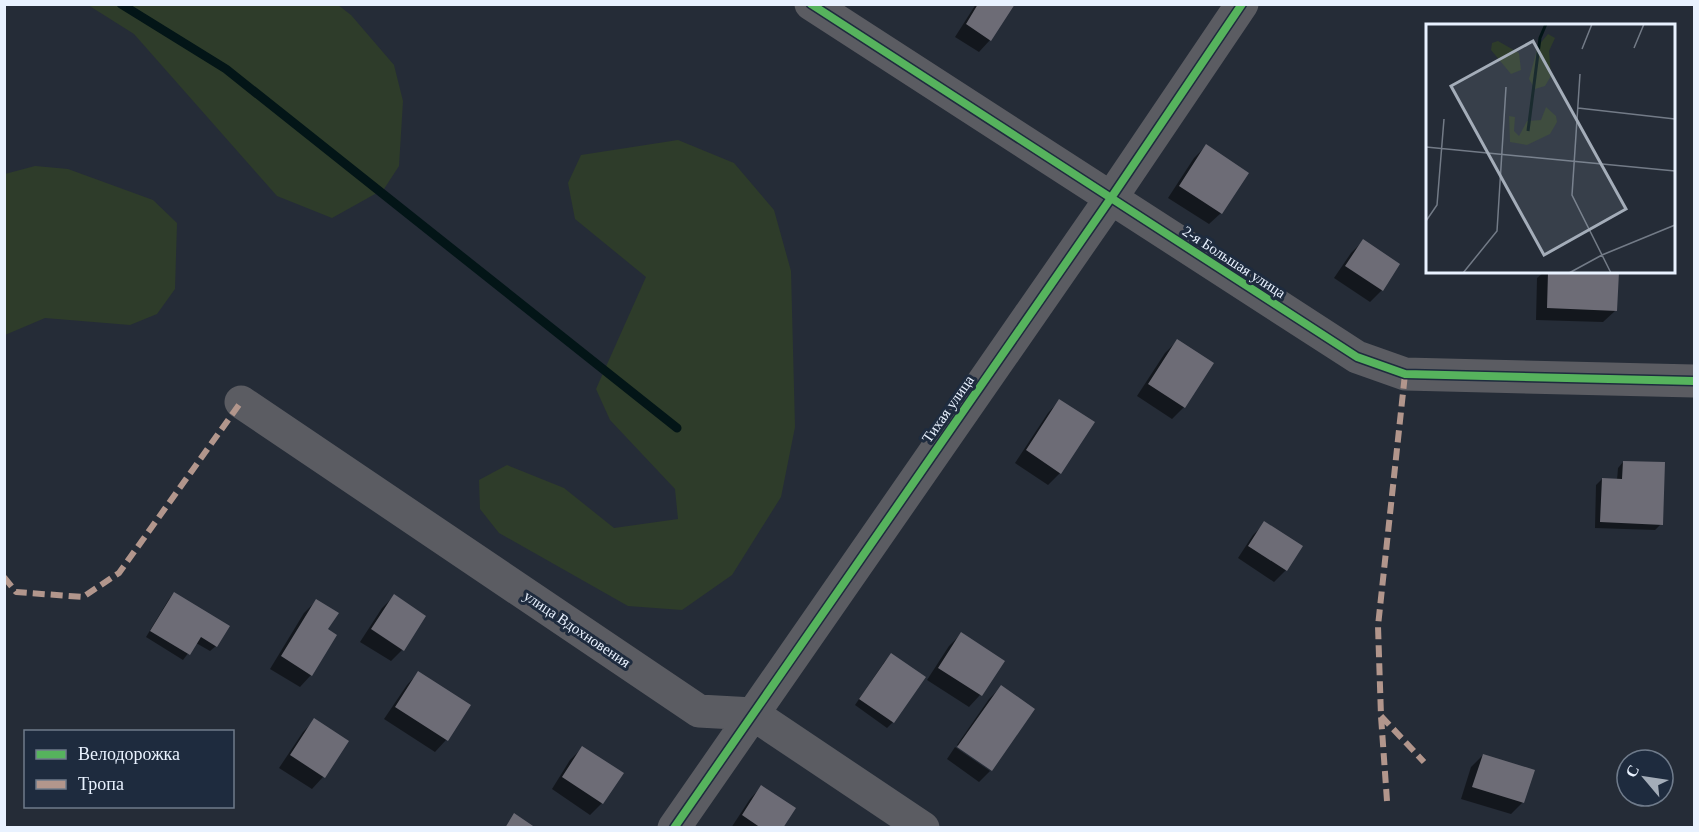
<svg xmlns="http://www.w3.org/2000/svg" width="1699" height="832" font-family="Georgia,serif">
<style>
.green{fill:#2e3c2a}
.shadow{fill:#0007}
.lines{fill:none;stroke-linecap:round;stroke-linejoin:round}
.stream{stroke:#031517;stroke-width:9}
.building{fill:#6d6c76}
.minor{stroke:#5b5c62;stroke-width:33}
.quiet{stroke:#b2968c;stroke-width:6;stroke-dasharray:12 6;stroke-linecap:butt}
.cycleway-casing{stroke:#1e2b3e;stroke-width:11}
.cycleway{stroke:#56b35d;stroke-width:8}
.labels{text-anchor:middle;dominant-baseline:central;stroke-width:6;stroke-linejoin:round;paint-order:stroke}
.street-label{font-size:15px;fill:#e9f2ff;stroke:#1e2b3e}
.inset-river{fill:none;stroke:#031517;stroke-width:3}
.inset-road{fill:none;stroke:#737b87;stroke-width:1.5}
.view{fill:#a4adb9;fill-opacity:0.15;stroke:#a4adb9;stroke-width:3}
.inset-edge{fill:none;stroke:#e9f2ff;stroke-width:3}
</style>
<rect width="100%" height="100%" fill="#252c37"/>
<path class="green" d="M 88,5 L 338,5 L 351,15 L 394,65 L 403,101 L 399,166 L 384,189 L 332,218 L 277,196 L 134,34 Z
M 678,140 L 734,163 L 774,210 L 791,271 L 795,427 L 781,497 L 732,575 L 682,610 L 628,606 L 499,533 L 480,509 L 479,480 L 507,465 L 564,488 L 614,528 L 678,519 L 675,489 L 610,420 L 596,389 L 646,277 L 575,219 L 568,183 L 581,155 Z
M 35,166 L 68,169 L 153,200 L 177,223 L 175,289 L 157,314 L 130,325 L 45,318 L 5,335 L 5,174 Z"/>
<path class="shadow" d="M 976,4 L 1013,5 L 990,40 L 979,52 L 955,37 Z
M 1206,146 L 1221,213 L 1209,224 L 1168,198 L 1194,158 Z
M 1363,241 L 1382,290 L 1370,302 L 1334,278 L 1351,253 Z
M 1544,272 L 1617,272 L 1615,311 L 1603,322 L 1536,320 L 1537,278 Z
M 1177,341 L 1184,407 L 1172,419 L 1137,396 L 1165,353 Z
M 1059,401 L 1060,473 L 1048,485 L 1015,463 L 1048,413 Z
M 1623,462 L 1661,524 L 1655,530 L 1595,528 L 1596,485 L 1602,479 L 1617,480 L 1618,468 Z
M 1265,523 L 1286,570 L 1274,582 L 1238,558 L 1253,535 Z
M 174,593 L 216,646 L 210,651 L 196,643 L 183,660 L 146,637 L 169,599 Z
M 394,596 L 402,650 L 391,661 L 360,642 L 382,608 Z
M 316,601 L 326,630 L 311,675 L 300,687 L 270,669 L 304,613 Z
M 961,634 L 1002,661 L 980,695 L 969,707 L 927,680 L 949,646 Z
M 891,655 L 893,722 L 887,728 L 855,705 L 885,661 Z
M 418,673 L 469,705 L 446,740 L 435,752 L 384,719 L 407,685 Z
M 1001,687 L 991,768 L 957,745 L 989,699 Z
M 315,720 L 347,741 L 323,777 L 312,789 L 279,768 L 303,732 Z
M 955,747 L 990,771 L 979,782 L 947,759 Z
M 582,748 L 602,803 L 590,815 L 552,789 L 570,760 Z
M 1483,755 L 1523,802 L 1511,814 L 1461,799 L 1471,767 Z
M 761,787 L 781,828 L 731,828 L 750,799 Z"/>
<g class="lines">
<path class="stream" d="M 121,4 L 226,69 L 677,428"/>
</g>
<path class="building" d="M 978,4 L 1015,4 L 991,41 L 966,24 Z
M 1206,144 L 1249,173 L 1222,214 L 1179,186 Z
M 1363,239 L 1400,264 L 1383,291 L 1345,266 Z
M 1548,272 L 1619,272 L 1617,311 L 1547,308 Z
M 1177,339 L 1214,363 L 1185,408 L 1148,384 Z
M 1059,399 L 1095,422 L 1061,474 L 1026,450 Z
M 1623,461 L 1665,462 L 1663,525 L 1600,522 L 1602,478 L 1622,479 Z
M 1264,521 L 1303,546 L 1287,571 L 1248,546 Z
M 174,592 L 230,626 L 217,647 L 201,637 L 190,655 L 150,631 Z
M 394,594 L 426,616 L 404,651 L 371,629 Z
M 316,599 L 339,613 L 328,629 L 337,635 L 312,676 L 281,656 Z
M 961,632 L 1005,661 L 982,696 L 938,668 Z
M 891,653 L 926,677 L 894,723 L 859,699 Z
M 418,671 L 471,705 L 448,741 L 395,707 Z
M 1001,685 L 1035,709 L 992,771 L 957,747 Z
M 314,718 L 349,741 L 325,778 L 290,755 Z
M 582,746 L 624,773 L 603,804 L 562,777 Z
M 1483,754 L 1535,770 L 1524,803 L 1472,787 Z
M 761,785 L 796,808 L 783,828 L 761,828 L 742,815 Z
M 514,813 L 536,828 L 505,828 Z"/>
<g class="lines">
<path class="minor" d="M 811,4 L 1357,357 L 1405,374 L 1694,381
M 241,402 L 699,711 L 753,714 L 923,828
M 674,828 L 1111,198 L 1242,4"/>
<path class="quiet" d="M 4,577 L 16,592 L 83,597 L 119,573 L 241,402
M 1381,716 L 1424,762
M 1387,801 L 1381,716 L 1378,626 L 1405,374"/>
<defs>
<path id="cycleway" d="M 811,4 L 1357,357 L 1405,374 L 1694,381
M 674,828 L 1111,198 L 1242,4"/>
</defs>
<use href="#cycleway" class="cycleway-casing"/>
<use href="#cycleway" class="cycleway"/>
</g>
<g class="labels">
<g class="street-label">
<text transform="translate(1234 262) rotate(33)">2-я Большая улица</text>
<text transform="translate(948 409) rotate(-55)">Тихая улица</text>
<text transform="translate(577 629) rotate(34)">улица Вдохновения</text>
</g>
</g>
<g transform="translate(1426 24)">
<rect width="249" height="249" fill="#252c37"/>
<path d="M 122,10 L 129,14 L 123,27 L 125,52 L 119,62 L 109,65 L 103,55 L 112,22 ZM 72,17 L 93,29 L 95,46 L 85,50 L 65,26 L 66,19 ZM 120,83 L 130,92 L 131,98 L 124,110 L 101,121 L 84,118 L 83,92 L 89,93 L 88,107 L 93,112 L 101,97 L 115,96 Z" fill="#2e3c2a"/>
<path class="inset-river" d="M 102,107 L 114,14 L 120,0"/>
<path class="inset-road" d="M 208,24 L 218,0M 156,25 L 166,0M 154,50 L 146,171 L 185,249M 152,84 L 249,95M 0,123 L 249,147M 0,197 L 11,181 L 18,95M 37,249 L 71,207 L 80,63M 143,249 L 176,231 L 249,201"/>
<path class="view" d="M 107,17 L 200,185 L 118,231 L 25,62 Z"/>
<rect width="249" height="249" class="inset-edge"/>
</g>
<rect width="1699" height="832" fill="none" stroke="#e9f2ff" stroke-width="12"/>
<rect x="24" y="730" width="210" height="78" fill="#1e2b3e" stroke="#6f7b8b" stroke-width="1.5"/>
<rect x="36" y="750" width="30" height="9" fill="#56b35d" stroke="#6f7b8b" stroke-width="1.5"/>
<text x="78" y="760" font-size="18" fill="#e9f2ff">Велодорожка</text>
<rect x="36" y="780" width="30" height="9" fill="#b2968c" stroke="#6f7b8b" stroke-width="1.5"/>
<text x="78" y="790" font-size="18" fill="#e9f2ff">Тропа</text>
<g transform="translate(1645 778) rotate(299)"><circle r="28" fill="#1e2b3e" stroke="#6f7b8b" stroke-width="1.5"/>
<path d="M0-4.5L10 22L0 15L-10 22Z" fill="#a4adb9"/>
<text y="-9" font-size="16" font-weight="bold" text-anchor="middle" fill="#e9f2ff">С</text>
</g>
</svg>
